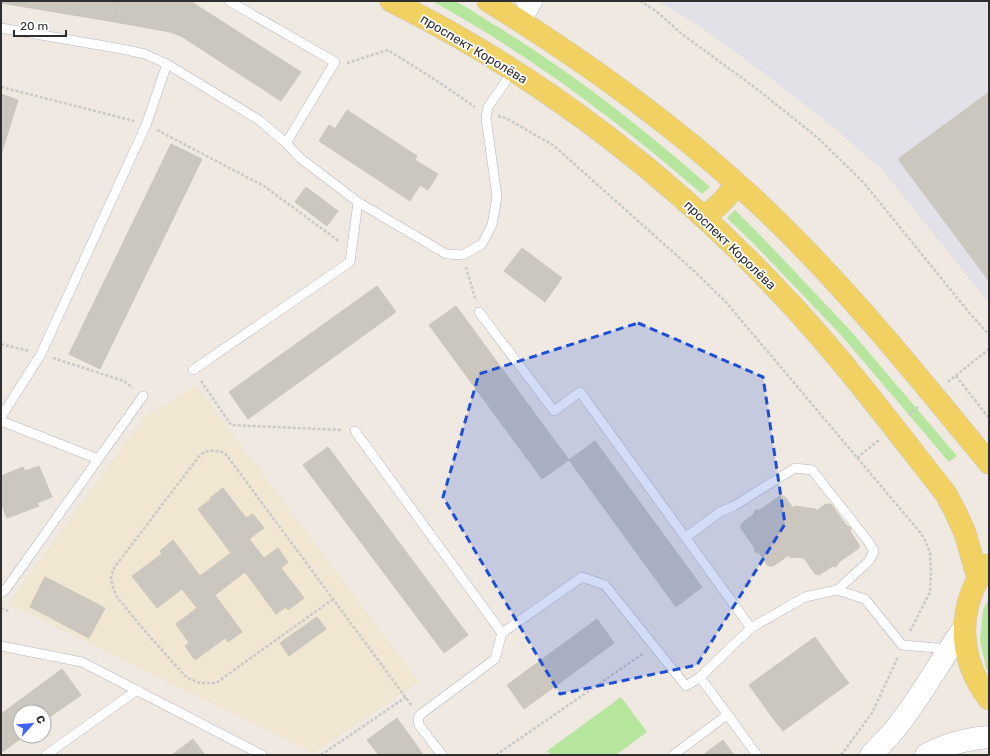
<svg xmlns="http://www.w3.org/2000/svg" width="990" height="756" font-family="Rubik,sans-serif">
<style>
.industrial{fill:#e3e1e8}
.education{fill:#f0e6d1}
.green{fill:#b6e59e}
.building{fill:#cbc7bf;stroke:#cbc5ba}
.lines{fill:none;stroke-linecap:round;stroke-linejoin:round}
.lane-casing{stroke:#b4b7c1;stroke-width:10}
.street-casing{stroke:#b4b7c1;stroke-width:18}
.secondary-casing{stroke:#b4b7c1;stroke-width:23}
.primary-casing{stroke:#c9c9c9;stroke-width:23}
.path{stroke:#c9c9c9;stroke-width:2.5;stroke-dasharray:3 2;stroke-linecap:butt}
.lane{stroke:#fff;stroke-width:9}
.street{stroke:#fff;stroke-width:17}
.secondary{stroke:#fff;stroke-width:22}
.primary{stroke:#f2d163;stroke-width:22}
.marked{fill:#1d4ed8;fill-opacity:0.2;stroke:#1d4ed8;stroke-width:3;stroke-dasharray:8 5;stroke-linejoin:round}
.labels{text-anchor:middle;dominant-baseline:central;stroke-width:3.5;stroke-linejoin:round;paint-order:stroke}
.street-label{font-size:13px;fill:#2e2e2e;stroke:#fff}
</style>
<rect width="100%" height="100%" fill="#efe9e1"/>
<path class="industrial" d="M 657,1 L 989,1 L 989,303 L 883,171 L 832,126 L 769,77 L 698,25 Z"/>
<path class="education" d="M 196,385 L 419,682 L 314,753 L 8,604 L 144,417 Z"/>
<path class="green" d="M 432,1 C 438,1 447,0 453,1 C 463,3 488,22 498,27 C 574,74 643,128 710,187 L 702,194 C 618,121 530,55 432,1 Z
M 735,210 L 762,237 L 849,329 L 957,456 L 949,462 L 841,335 L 755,245 L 727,218 Z
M 989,598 L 989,672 L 986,668 L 980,640 L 983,610 Z
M 621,697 L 647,732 L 616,755 L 551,755 L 547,751 Z"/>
<path class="building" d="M 1,1 L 118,1 L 115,22 L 1,3 Z
M 118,1 L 190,1 L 301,72 L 281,101 L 181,36 L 170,32 L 115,22 Z
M 989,92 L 989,281 L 898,159 Z
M 1,94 L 18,100 L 1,155 Z
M 347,110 L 417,156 L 415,160 L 438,174 L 428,190 L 420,185 L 410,201 L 319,141 L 329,125 L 335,129 Z
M 171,144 L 202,159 L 100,369 L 69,354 Z
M 306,187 L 338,211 L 327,226 L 295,202 Z
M 522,248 L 562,278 L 545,302 L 504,271 Z
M 377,286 L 396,312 L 248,419 L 229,392 Z
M 456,306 L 569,460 L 542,479 L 429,325 Z
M 595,441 L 702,587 L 676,607 L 569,460 Z
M 328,447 L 468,635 L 444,653 L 303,465 Z
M 39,466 L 52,497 L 37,503 L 39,506 L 7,518 L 1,503 L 1,476 L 23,467 L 25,471 Z
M 223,488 L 246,518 L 253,514 L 264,528 L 249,539 L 264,558 L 278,548 L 288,562 L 281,568 L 304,598 L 288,610 L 286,607 L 276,614 L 245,572 L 215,595 L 242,632 L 228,642 L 225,638 L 195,660 L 185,646 L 189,643 L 176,624 L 197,608 L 182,589 L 157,608 L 132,576 L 162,554 L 160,551 L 173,540 L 200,576 L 231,553 L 198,509 L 211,499 L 210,498 Z
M 781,495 L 785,497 L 793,508 L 795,506 L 815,509 L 816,511 L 826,504 L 831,504 L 846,525 L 851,528 L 850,531 L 859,545 L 859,548 L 839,562 L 836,567 L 833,566 L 819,575 L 815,574 L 804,558 L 789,557 L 789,555 L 773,566 L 768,566 L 759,553 L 755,552 L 754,547 L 741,528 L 741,525 L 742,523 L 754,514 L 755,510 L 760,510 Z
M 45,577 L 105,608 L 89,638 L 30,607 Z
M 317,617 L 326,629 L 289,656 L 280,643 Z
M 597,619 L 614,643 L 524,709 L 507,685 Z
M 815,637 L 838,669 L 772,717 L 749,685 Z
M 62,669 L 81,695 L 44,721 L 44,712 L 20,712 L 20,736 L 24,736 L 1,753 L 1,714 Z
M 838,669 L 849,683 L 783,731 L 772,717 Z
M 397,718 L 415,743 L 423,755 L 379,755 L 367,740 Z
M 193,739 L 205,755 L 172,755 Z
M 723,740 L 734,755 L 703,755 Z"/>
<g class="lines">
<defs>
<path id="lane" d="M 229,1 L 335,62 L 286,143
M 520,1 L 526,16
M 1,28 L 122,49 L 145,54 L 167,64 L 259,120 L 286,143 L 300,158 L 358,202 L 446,254 L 463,255 L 482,244 L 492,225 L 497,197 L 486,118 L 488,107 L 513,71
M 479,312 L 554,411 L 580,392 L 751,628
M 193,370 L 350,262 L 358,202
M 1,417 L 41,354 L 146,125 L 167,64
M 1,421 L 98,459
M 355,431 L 502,633
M 686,537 L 720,512 L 734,506 L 795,468 L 812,470 L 868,541 L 874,551 L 869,561 L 837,590
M 1,593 L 6,589 L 143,396
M 1,646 L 82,662 L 262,755
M 700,677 L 757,755
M 46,755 L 137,690
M 442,755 L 419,725 L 418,718 L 421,714 L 495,659 L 502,633 L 582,577 L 605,585 L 686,686 L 700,677 L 751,628 L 805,597 L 837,590 L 865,599 L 902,645 L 948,649
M 673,755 L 727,715"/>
<path id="street" d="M 522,22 L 534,1"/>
<path id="secondary" d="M 871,755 C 879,746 889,737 896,728 C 922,696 940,660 964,628
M 926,755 C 945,744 967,739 989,737"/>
<path id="primary" d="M 391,1 C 544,77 684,186 799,313 C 851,370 898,433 946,494 L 956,513 L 965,533 L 978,578
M 488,1 C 579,57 666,119 745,191 C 835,273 912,369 989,463
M 703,217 C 717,208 728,198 736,183
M 987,565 C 956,607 958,659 989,699"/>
</defs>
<use href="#lane" class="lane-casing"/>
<use href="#street" class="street-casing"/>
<use href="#secondary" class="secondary-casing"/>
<use href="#primary" class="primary-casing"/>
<path class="path" d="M 640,1 L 656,11 L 682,34 L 757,89 L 818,138 L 864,183 L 967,310 L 989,335
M 347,63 L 388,50 L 434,79 L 475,107
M 1,87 L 134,121
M 498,116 L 506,118 L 553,145 L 693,270 L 725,301 L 919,531 L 925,540 L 930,553 L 931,573 L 930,592 L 909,633
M 157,130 L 264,186 L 340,242
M 466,267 L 476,301
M 1,344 L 29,351
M 53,358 L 124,381 L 133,388
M 956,376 L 989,418
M 201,381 L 231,425 L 342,430
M 948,382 L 989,349
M 909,416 L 918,407
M 857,458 L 880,439
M 333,599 L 216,683 L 200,683 L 187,678 L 144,630 L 117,597 L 113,587 L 111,578 L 113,570 L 117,564 L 200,455 C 208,449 215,450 225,453 L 412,706
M 1,608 L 8,611
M 321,755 L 406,697
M 496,755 L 644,653
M 841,755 L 872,713 L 898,657"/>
<use href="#lane" class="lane"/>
<use href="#street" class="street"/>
<use href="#secondary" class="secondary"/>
<use href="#primary" class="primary"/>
</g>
<path class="marked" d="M 638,323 L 763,377 L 785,524 L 697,665 L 560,694 L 443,497 L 479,374 Z"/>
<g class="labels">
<g class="street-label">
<text transform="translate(474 49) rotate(31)">проспект Королёва</text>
<text transform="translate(730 245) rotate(44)">проспект Королёва</text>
</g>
</g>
<rect width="990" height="756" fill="none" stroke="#2e2e2e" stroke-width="4"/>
<g transform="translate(32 724) rotate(63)"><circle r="19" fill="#ffffff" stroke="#ababab"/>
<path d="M0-3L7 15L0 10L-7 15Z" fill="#4264fb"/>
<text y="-6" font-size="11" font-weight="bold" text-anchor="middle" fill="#2e2e2e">С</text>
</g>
<path d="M14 30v6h52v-6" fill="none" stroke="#2e2e2e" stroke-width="2"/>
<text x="20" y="30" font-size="12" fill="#2e2e2e" stroke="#ffffff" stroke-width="3" paint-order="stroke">20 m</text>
</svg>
